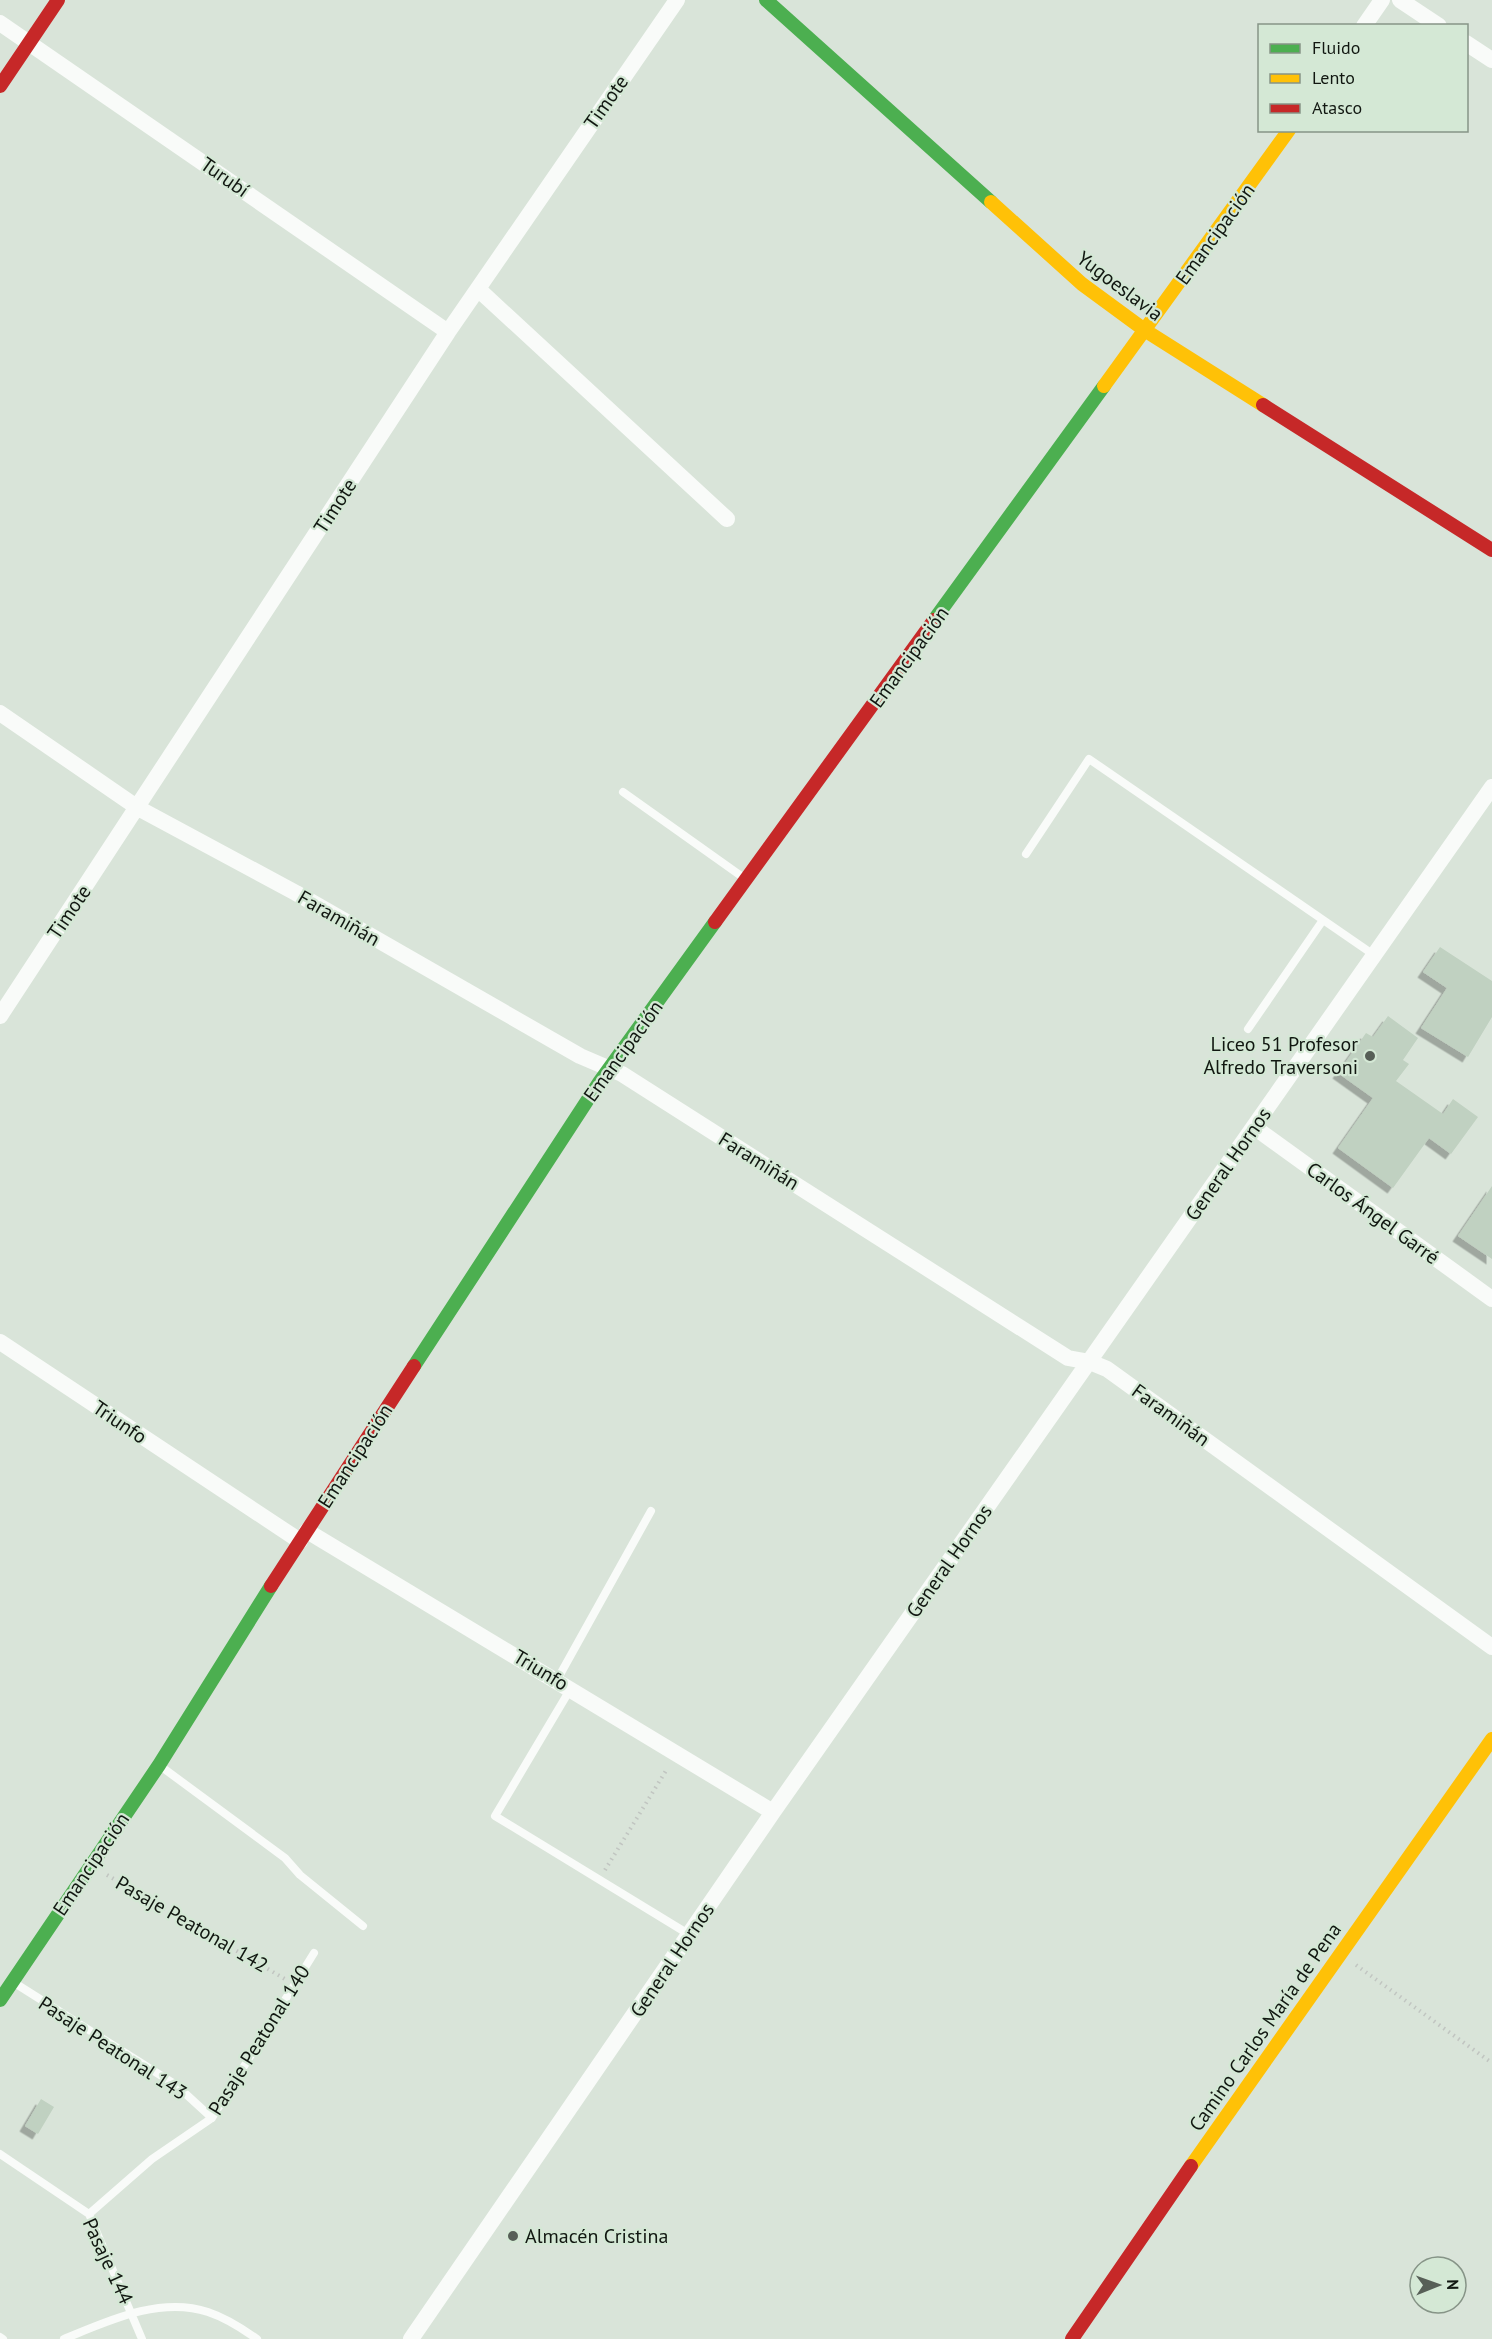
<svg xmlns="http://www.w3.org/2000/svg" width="1492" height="2339" font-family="'PT Sans',sans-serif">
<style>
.building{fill:#c0d1c1;filter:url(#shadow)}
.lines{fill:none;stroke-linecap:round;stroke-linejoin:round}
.path{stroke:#c1c5c1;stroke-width:4;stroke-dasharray:1.5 4.5;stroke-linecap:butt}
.lane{stroke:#f9fbf9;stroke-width:8}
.street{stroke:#f9fbf9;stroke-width:16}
.fast{stroke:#4caf50;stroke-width:14}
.slow{stroke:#ffc107;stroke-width:14}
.jam{stroke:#c62828;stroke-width:14}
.poi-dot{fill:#575f57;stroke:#d4e8d5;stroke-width:2}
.labels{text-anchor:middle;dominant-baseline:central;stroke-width:4.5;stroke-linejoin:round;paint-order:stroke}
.street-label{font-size:20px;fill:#111711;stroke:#d4e8d5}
.poi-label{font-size:20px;fill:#111711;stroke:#d4e8d5;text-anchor:end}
</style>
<defs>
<filter id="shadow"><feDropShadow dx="-5.5" dy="5.5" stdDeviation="0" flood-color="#0004"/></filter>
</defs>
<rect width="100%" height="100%" fill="#d9e4d9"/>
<path class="building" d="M 1440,947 L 1492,981 L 1492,1017 L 1468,1057 L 1421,1028 L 1447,988 L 1423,972 Z
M 1388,1016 L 1418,1038 L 1403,1060 L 1409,1064 L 1396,1081 L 1443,1114 L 1453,1099 L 1478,1117 L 1451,1154 L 1429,1138 L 1393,1188 L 1338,1148 L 1373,1098 L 1338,1073 L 1366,1033 L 1373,1037 Z
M 1492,1186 L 1492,1259 L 1458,1236 Z
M 41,2099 L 54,2107 L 38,2134 L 25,2126 Z"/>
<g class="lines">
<path class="path" d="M 605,1870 L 667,1769
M 107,1875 L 285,1979
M 1356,1965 L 1492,2063"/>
<path class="lane" d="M 623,792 L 744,878
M 1026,854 L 1089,759 L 1374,955
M 1248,1029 L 1323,920
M 557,1680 L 651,1511
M 571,1688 L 495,1816 L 690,1935
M 159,1765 L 285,1858 L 300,1875 L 363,1926
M 13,1982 L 176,2085 L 212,2118
M 0,2154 L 89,2214 L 142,2339
M 89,2214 L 152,2159 L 212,2118 L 314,1953
M 0,2337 L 3,2339
M 64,2339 C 108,2321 160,2296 208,2312 C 226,2318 243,2329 257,2339"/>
<path class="street" d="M 1400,0 L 1439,26
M 0,23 L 448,332
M 1364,26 L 1382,0
M 1466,43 L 1492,60
M 478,289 L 727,519
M 0,713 L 138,808 L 296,893 L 580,1056 L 622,1074 L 1068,1358 L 1090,1362 L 1107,1369 L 1492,1647
M 0,1016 L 448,332 L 677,0
M 1254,1127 L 1492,1299
M 0,1342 L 300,1541
M 307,1531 L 773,1812
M 411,2339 L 773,1812 L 1492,787"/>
<path class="fast" d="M 766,0 L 991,202
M 934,620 L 1104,386
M 414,1366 L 600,1081 L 715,922
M 0,2000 L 159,1765 L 271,1586"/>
<path class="slow" d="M 991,202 L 1082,284 L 1146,331 L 1263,405
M 1104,386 L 1289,130
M 1191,2166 L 1492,1739"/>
<path class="jam" d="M 0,86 L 58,0
M 1263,405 L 1492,550
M 715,922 L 934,620
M 271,1586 L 414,1366
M 1072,2339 L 1191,2166"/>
</g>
<g class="poi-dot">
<circle cx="1370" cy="1056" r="6"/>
<circle cx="513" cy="2236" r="6"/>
</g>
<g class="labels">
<g class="street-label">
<text transform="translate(606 102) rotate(-55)">Timote</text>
<text transform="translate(225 177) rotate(35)">Turubí</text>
<text transform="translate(1215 234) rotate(-54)">Emancipación</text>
<text transform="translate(1120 286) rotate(37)">Yugoeslavia</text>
<text transform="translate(335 506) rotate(-57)">Timote</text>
<text transform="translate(909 657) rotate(-54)">Emancipación</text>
<text transform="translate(69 912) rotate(-56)">Timote</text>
<text transform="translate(339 918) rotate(30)">Faramiñán</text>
<text transform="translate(623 1051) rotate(-54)">Emancipación</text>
<text transform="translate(759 1161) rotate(32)">Faramiñán</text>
<text transform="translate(1228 1164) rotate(-55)">General Hornos</text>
<text transform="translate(1373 1213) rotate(36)">Carlos Ángel Garré</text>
<text transform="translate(1171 1415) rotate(36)">Faramiñán</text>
<text transform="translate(120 1422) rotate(34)">Triunfo</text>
<text transform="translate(355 1456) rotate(-57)">Emancipación</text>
<text transform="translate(949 1561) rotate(-55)">General Hornos</text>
<text transform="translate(541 1670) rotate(31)">Triunfo</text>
<text transform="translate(91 1864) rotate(-56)">Emancipación</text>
<text transform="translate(192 1924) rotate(30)">Pasaje Peatonal 142</text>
<text transform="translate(672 1960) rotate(-56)">General Hornos</text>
<text transform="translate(1265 2027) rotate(-55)">Camino Carlos María de Pena</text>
<text transform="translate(259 2040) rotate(-58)">Pasaje Peatonal 140</text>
<text transform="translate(113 2048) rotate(33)">Pasaje Peatonal 143</text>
<text transform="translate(108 2261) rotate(65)">Pasaje 144</text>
</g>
<g class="poi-label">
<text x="1358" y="1044">Liceo 51 Profesor<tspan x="1358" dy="23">Alfredo Traversoni</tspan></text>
<text x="525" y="2236" text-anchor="start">Almacén Cristina</text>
</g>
</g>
<rect x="1258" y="24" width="210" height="108" fill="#d4e8d5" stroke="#869487" stroke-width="1.5"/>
<rect x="1270" y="44" width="30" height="9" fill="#4caf50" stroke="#869487" stroke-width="1.5"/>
<text x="1312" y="54" font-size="18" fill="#111711">Fluido</text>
<rect x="1270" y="74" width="30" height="9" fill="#ffc107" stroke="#869487" stroke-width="1.5"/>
<text x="1312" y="84" font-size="18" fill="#111711">Lento</text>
<rect x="1270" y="104" width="30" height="9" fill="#c62828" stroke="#869487" stroke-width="1.5"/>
<text x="1312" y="114" font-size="18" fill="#111711">Atasco</text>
<g transform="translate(1438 2285) rotate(89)"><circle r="28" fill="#d4e8d5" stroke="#869487" stroke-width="1.5"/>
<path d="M0-4.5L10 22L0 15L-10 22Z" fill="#575f57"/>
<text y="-9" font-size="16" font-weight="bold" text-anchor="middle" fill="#111711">N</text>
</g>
</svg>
